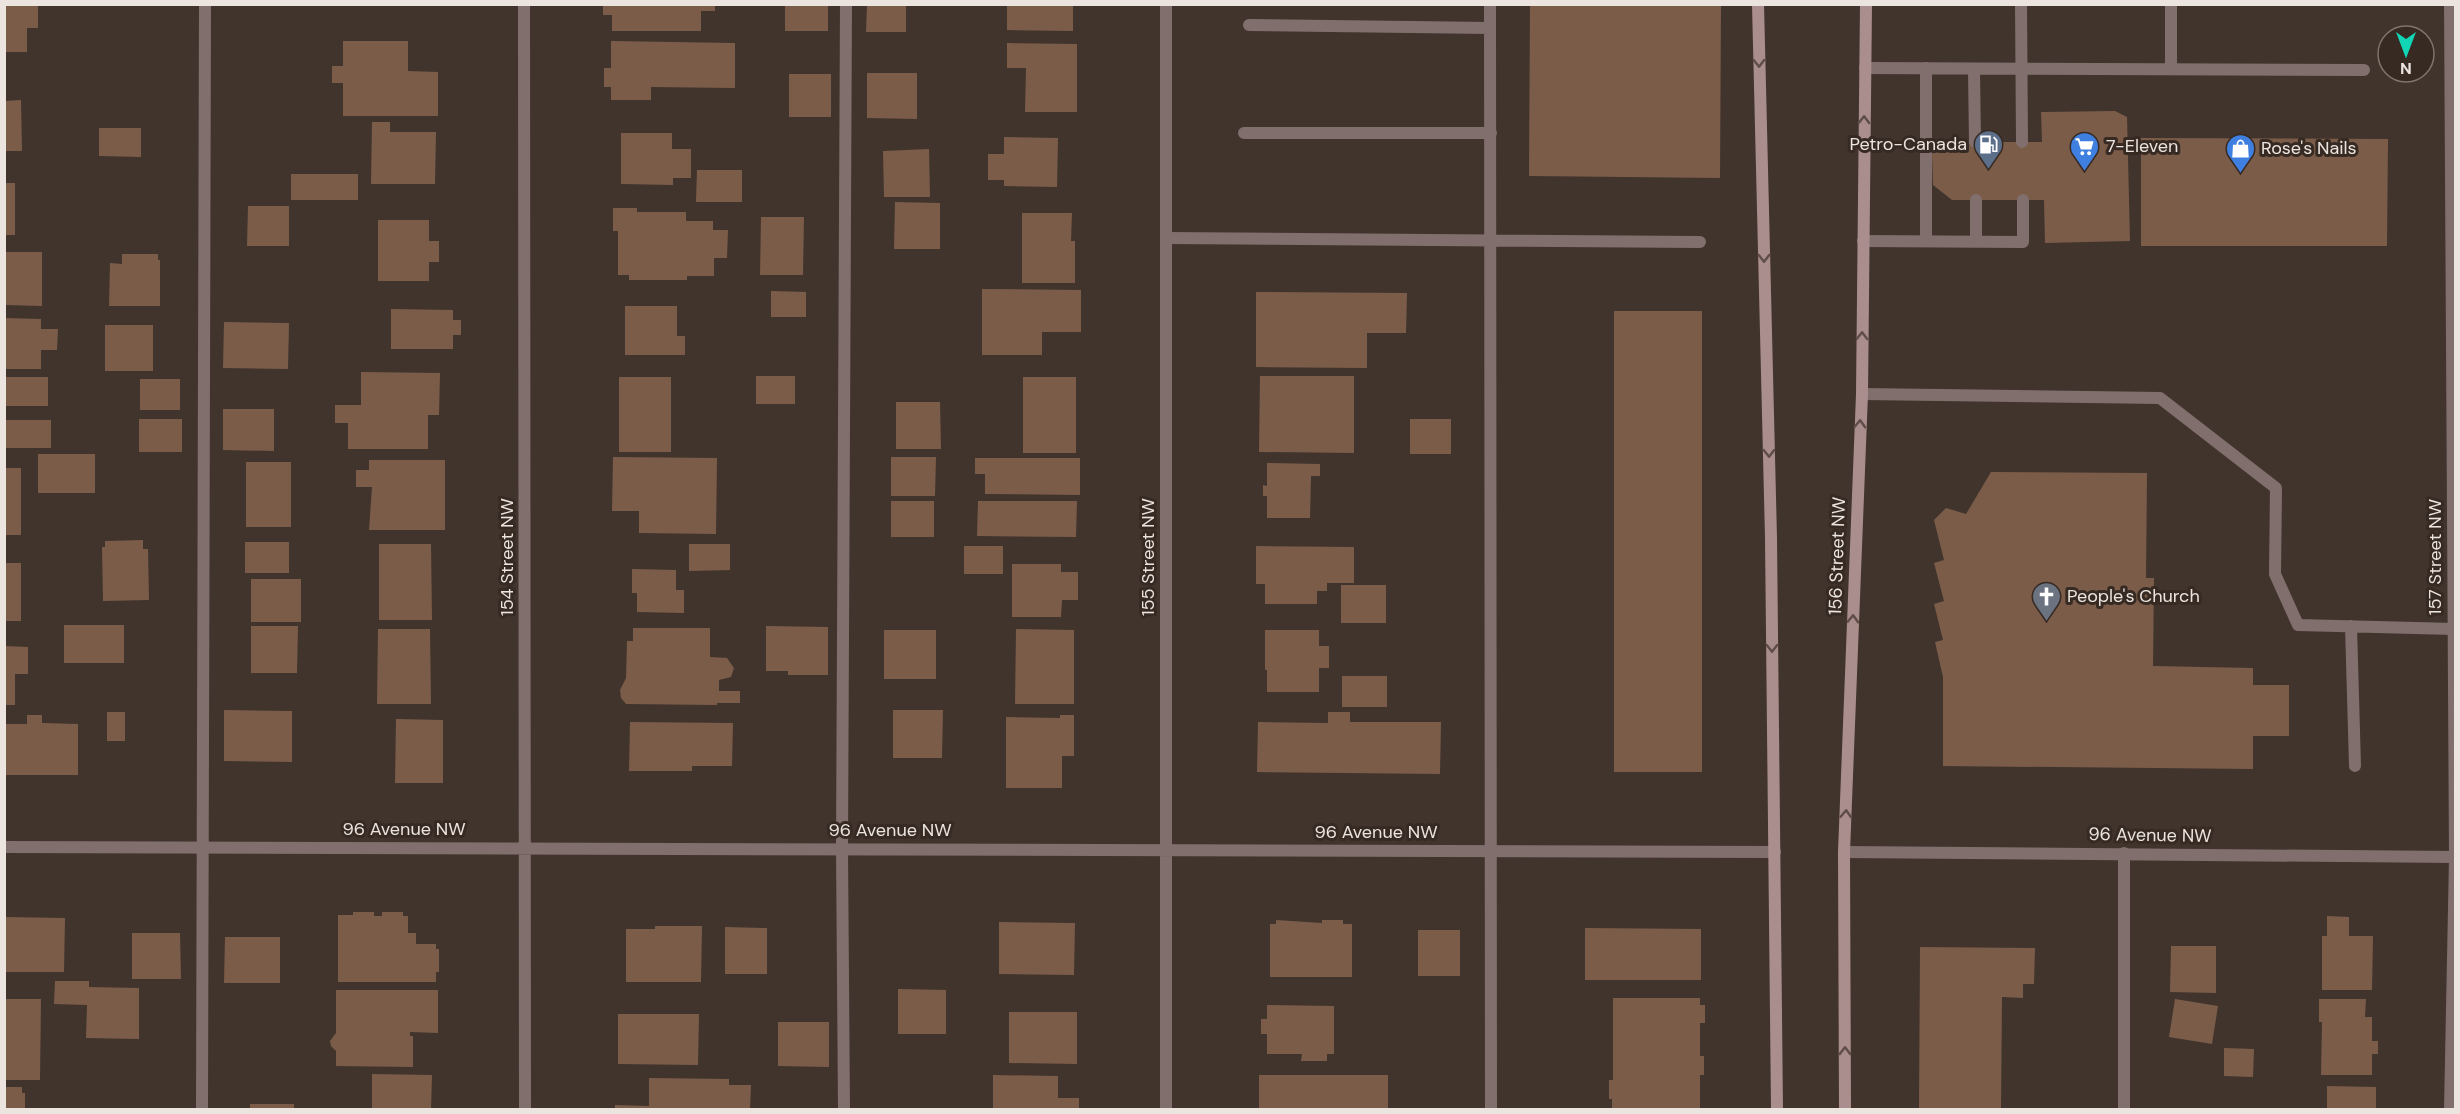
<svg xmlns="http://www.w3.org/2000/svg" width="2460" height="1114" font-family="'DM Sans',sans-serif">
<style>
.building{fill:#7b5c49}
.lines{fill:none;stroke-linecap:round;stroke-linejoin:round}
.lane{stroke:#816f6e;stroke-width:12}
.street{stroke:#816f6e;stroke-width:12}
.secondary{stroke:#aa8e8d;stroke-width:12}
.oneway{stroke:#5f4d48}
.labels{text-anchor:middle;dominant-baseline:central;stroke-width:6;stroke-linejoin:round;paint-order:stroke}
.poi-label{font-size:18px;fill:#ece4df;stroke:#362a23;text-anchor:start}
.street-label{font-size:18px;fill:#ece4df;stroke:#362a23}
</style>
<rect width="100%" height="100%" fill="#41342d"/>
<path class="building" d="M 4,4 L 38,4 L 38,28 L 27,28 L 27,52 L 4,52 Z
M 603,4 L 715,4 L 715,11 L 701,11 L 701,31 L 612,31 L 612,15 L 603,15 Z
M 785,4 L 828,4 L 828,31 L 785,31 Z
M 867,4 L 906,4 L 906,32 L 866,32 Z
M 1007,4 L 1073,4 L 1073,31 L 1007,30 Z
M 1530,4 L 1721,4 L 1720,178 L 1529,176 Z
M 343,41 L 408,41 L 408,71 L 438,72 L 438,116 L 343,116 L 343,83 L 332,83 L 332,66 L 343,66 Z
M 611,41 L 735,43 L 735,88 L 651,87 L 651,100 L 611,100 L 611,87 L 604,87 L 604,68 L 611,68 Z
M 1007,43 L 1077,44 L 1077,112 L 1025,112 L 1026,68 L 1007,68 Z
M 867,73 L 917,73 L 917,119 L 867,118 Z
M 789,74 L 831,74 L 831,117 L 789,117 Z
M 21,100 L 22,151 L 4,151 L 4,101 Z
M 2115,111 L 2127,117 L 2130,241 L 2045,243 L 2044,200 L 1952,200 L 1933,185 L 1932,154 L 1942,142 L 2042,142 L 2041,112 Z
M 372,122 L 390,122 L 390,132 L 436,132 L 435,184 L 371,184 Z
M 99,128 L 141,128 L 141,157 L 99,156 Z
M 621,133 L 672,133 L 672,149 L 691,149 L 691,178 L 673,178 L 673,185 L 621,184 Z
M 1004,137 L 1058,138 L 1057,187 L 1004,186 L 1004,180 L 988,180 L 988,154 L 1004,154 Z
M 2141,138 L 2388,139 L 2387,246 L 2141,246 Z
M 929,149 L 930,197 L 884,197 L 883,151 Z
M 697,170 L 742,170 L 742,202 L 696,202 Z
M 291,174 L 358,174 L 358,200 L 291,200 Z
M 4,183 L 15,183 L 15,235 L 4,235 Z
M 895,202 L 940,203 L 940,249 L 894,249 Z
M 248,206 L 289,206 L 289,246 L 247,246 Z
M 613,208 L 637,208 L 637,212 L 686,212 L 686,221 L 713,221 L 713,230 L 728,230 L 727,258 L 714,258 L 714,276 L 687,276 L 687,280 L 629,280 L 629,275 L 618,275 L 618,231 L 613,231 Z
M 1022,213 L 1072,213 L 1071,241 L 1075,241 L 1075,283 L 1022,283 Z
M 761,217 L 804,217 L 803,275 L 760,275 Z
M 378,220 L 429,220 L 429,241 L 439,241 L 439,262 L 429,262 L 429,281 L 378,281 Z
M 4,252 L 42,252 L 42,306 L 4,305 Z
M 122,254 L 158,254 L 158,260 L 160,260 L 160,306 L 109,306 L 110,263 L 122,264 Z
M 982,289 L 1081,290 L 1081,332 L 1042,332 L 1042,355 L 982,355 Z
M 771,291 L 806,292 L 806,317 L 771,317 Z
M 1256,292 L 1407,293 L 1406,333 L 1367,333 L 1367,368 L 1256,367 Z
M 625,306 L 677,306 L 677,336 L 685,336 L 685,355 L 625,355 Z
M 391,309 L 453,310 L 453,320 L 461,320 L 461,335 L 453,335 L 453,349 L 391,349 Z
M 1614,311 L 1702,311 L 1702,772 L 1614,772 Z
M 4,318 L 41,319 L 41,329 L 58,329 L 57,350 L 41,350 L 41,369 L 4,369 Z
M 224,322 L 289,323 L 288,369 L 223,368 Z
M 105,325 L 153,325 L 153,371 L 105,371 Z
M 361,372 L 440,373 L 439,415 L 428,415 L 428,449 L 348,449 L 348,423 L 335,423 L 335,405 L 361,405 Z
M 756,376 L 795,376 L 795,404 L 756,404 Z
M 1260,376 L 1354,376 L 1354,453 L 1259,452 Z
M 4,377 L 48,377 L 48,406 L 4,406 Z
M 619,377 L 671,377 L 671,452 L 619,452 Z
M 1023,377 L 1076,377 L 1076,453 L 1023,453 Z
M 140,379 L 180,379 L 180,410 L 140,410 Z
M 896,402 L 940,402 L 941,449 L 896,449 Z
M 223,409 L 274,409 L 274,451 L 223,450 Z
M 139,419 L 182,419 L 182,452 L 139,452 Z
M 1410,419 L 1451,419 L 1451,454 L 1410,454 Z
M 4,420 L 51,420 L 51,448 L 4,448 Z
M 38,454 L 95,454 L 95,493 L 38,493 Z
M 613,457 L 717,458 L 716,534 L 639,533 L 639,511 L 612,511 Z
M 891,457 L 936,457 L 935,496 L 891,496 Z
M 975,458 L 1080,458 L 1080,495 L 985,494 L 985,474 L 975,474 Z
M 369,460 L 445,460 L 445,530 L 369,530 L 372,487 L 356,487 L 356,470 L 369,470 Z
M 246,462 L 291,462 L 291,527 L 246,527 Z
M 1267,463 L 1320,464 L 1320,476 L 1311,476 L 1310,518 L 1267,518 L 1267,496 L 1263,496 L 1263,485 L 1267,486 Z
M 4,468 L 21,468 L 21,535 L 4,535 Z
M 1991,472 L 2147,473 L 2146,578 L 2154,578 L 2153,666 L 2253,668 L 2253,685 L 2289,685 L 2289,736 L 2253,736 L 2253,769 L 1943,766 L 1943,677 L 1935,642 L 1943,640 L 1934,604 L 1944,601 L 1934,563 L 1944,560 L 1934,520 L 1946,508 L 1966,514 Z
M 891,501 L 934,501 L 934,537 L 891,537 Z
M 978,501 L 1077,501 L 1076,537 L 977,536 Z
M 143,540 L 143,549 L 148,549 L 149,600 L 103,601 L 102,547 L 105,547 L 105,541 Z
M 245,542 L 289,542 L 289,573 L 245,573 Z
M 379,544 L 431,544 L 432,620 L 379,620 Z
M 689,544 L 730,544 L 730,570 L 689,571 Z
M 964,546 L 1003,546 L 1003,574 L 964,574 Z
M 1256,546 L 1354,547 L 1354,583 L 1327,583 L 1327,591 L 1317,591 L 1317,604 L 1265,604 L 1265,584 L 1256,584 Z
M 4,563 L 21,563 L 21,621 L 4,621 Z
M 1012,564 L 1061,564 L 1061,572 L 1078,572 L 1078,600 L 1062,600 L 1061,617 L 1012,617 Z
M 632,569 L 676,570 L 676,590 L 684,590 L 684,613 L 637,612 L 637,593 L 632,593 Z
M 251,579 L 301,579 L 301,622 L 251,622 Z
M 1341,585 L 1386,585 L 1386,623 L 1341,623 Z
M 64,625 L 124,625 L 124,663 L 64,663 Z
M 251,626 L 298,626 L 297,673 L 251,673 Z
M 766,626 L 828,627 L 828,675 L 788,675 L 788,671 L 766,671 Z
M 633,628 L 710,628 L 710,657 L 727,658 L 734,668 L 731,677 L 719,680 L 719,691 L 740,691 L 740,703 L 717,703 L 717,705 L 626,704 L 621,698 L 620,690 L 626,678 L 627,641 L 633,641 Z
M 378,629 L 430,629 L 431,704 L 377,704 Z
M 1016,629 L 1074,630 L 1074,704 L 1015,704 Z
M 884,630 L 936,630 L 936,679 L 884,679 Z
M 1265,630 L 1319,630 L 1319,646 L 1329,646 L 1329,668 L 1319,668 L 1319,692 L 1267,692 L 1267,670 L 1265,670 Z
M 4,646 L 28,647 L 28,674 L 15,674 L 15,705 L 4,705 Z
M 1342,676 L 1387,676 L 1387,707 L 1342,707 Z
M 224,710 L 292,711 L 292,762 L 224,761 Z
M 893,710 L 943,710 L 942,758 L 893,758 Z
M 107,712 L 125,712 L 125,741 L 107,741 Z
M 1328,712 L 1350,712 L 1350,722 L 1441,722 L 1440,774 L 1257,772 L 1258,722 L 1328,723 Z
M 27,715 L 42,715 L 42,723 L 78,724 L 78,775 L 4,775 L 4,724 L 27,724 Z
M 1060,715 L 1074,715 L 1074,756 L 1062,756 L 1062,788 L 1006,788 L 1006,717 L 1060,718 Z
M 396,719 L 443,720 L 443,783 L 395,783 Z
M 630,722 L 733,723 L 732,766 L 692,766 L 692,771 L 629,771 Z
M 353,912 L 374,912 L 374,916 L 382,916 L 382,912 L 403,912 L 403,916 L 408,916 L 408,933 L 416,933 L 416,944 L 436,944 L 436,949 L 439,949 L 439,972 L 436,972 L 436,982 L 338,982 L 338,915 L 353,915 Z
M 2327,916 L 2349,917 L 2349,936 L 2373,936 L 2372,990 L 2322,990 L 2322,936 L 2327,936 Z
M 4,917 L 65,918 L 64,972 L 4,972 Z
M 1276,920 L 1322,923 L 1322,920 L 1343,920 L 1343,924 L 1352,924 L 1352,977 L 1270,977 L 1270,924 L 1276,924 Z
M 999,922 L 1075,923 L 1074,975 L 999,974 Z
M 655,926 L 702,926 L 701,982 L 626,982 L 626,929 L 655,929 Z
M 725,927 L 767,928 L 767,974 L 725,974 Z
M 1585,928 L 1701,929 L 1701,980 L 1585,980 Z
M 1418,930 L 1460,930 L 1460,976 L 1418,976 Z
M 132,933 L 180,933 L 181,979 L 132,979 Z
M 225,937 L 280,937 L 280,983 L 224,983 Z
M 2171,946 L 2216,946 L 2216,993 L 2170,992 Z
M 1920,947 L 2035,948 L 2034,984 L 2023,984 L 2023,998 L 2002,997 L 2001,1110 L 1919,1110 Z
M 55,981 L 89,981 L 89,987 L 139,988 L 139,1039 L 86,1038 L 87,1005 L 54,1004 Z
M 898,989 L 946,990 L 946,1034 L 898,1034 Z
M 336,990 L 438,990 L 438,1033 L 410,1032 L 410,1036 L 413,1036 L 413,1067 L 336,1066 L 336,1051 L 331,1046 L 330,1041 L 336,1033 Z
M 1613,998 L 1700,998 L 1700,1005 L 1705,1005 L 1705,1023 L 1700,1023 L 1700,1056 L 1704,1056 L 1704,1075 L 1700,1075 L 1700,1110 L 1612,1110 L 1612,1099 L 1609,1099 L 1609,1080 L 1613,1080 Z
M 4,999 L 41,999 L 40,1080 L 4,1080 Z
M 2175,999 L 2218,1006 L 2212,1044 L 2169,1037 Z
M 2319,999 L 2366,999 L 2365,1017 L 2372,1017 L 2372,1041 L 2378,1041 L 2378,1054 L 2372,1054 L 2372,1075 L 2321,1075 L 2322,1022 L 2319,1022 Z
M 1267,1005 L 1334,1006 L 1334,1054 L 1327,1054 L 1327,1061 L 1301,1061 L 1302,1054 L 1267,1054 L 1267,1034 L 1261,1034 L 1261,1019 L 1267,1019 Z
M 1009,1012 L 1077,1012 L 1077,1064 L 1009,1063 Z
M 618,1014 L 699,1014 L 698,1065 L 618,1064 Z
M 778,1022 L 829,1022 L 829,1067 L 778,1066 Z
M 2224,1048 L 2254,1049 L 2253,1077 L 2224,1076 Z
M 372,1074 L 432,1075 L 431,1110 L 372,1110 Z
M 993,1075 L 1058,1076 L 1058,1098 L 1079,1098 L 1079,1110 L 993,1110 Z
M 1259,1075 L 1388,1075 L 1388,1110 L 1259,1110 Z
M 649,1078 L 729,1079 L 729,1085 L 751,1085 L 750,1110 L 615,1110 L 615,1105 L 649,1106 Z
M 2327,1086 L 2376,1087 L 2376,1110 L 2327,1110 Z
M 4,1087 L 22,1087 L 22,1093 L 25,1093 L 25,1110 L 4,1110 Z
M 250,1104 L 294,1104 L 294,1110 L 250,1110 Z"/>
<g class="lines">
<path class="lane" d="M 1490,4 L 1491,1110
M 2021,4 L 2022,142
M 1249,25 L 1490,28
M 1865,68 L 2364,70
M 1926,68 L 1926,240
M 2171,69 L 2171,4
M 1974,70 L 1975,142
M 1244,133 L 1491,133
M 1976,200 L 1976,241
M 1166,238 L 1700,242
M 1863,241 L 2023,242 L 2023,200
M 1862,394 L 2160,398 L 2276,488 L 2275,574 L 2298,625 L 2454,629
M 2351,626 L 2355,766
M 202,1110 L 205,4
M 844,1110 L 842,848 L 846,4
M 2124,1110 L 2124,853"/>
<path class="street" d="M 524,4 L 525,1110
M 4,847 L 1775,852
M 1844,852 L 2456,857
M 1166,1110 L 1166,4
M 2450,1110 L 2455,857 L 2450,4"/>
<path class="secondary" d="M 1758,4 L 1771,538 L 1777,1110
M 1845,1110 L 1844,852 L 1862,394 L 1866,4"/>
</g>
<defs><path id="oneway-chevron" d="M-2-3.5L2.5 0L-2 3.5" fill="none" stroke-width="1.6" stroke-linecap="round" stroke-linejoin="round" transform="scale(1.5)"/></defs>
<g class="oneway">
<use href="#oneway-chevron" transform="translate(1759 63) rotate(89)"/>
<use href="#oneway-chevron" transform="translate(1864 120) rotate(-89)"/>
<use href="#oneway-chevron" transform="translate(1764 258) rotate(89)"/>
<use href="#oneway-chevron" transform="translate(1862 336) rotate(-89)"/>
<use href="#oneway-chevron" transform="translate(1860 424) rotate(-88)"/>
<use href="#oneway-chevron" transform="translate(1769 453) rotate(89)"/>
<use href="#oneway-chevron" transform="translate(1853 619) rotate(-88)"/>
<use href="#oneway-chevron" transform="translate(1772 648) rotate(89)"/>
<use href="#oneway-chevron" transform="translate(1846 814) rotate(-88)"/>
<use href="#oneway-chevron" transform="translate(1845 1051) rotate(-90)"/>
</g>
<defs>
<symbol id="fuel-pin" viewBox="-11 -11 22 30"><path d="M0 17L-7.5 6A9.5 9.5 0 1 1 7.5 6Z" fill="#5c6f8a" stroke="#362a23"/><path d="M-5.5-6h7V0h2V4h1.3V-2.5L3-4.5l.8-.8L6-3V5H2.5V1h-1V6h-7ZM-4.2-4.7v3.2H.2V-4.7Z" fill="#fff"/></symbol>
<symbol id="supermarket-pin" viewBox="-11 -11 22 30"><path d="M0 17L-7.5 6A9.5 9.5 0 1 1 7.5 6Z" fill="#3f7fe0" stroke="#362a23"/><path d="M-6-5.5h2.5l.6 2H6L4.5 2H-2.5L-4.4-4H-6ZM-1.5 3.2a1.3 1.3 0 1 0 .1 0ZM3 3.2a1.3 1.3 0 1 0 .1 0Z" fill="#fff"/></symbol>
<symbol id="shop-pin" viewBox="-11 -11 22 30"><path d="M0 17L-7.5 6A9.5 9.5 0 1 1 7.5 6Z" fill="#3f7fe0" stroke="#362a23"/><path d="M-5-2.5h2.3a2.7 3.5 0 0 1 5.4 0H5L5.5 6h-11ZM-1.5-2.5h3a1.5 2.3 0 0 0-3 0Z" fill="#fff"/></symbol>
<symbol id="church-pin" viewBox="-11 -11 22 30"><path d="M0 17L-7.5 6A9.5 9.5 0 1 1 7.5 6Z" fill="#6b7280" stroke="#362a23"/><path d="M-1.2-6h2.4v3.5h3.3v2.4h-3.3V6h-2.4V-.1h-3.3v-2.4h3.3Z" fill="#fff"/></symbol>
</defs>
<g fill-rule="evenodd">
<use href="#fuel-pin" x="1972" y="128" width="33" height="45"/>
<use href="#supermarket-pin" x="2068" y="130" width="33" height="45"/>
<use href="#shop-pin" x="2224" y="132" width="33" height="45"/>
<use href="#church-pin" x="2030" y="580" width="33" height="45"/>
</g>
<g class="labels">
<g class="poi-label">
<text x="1967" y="144" text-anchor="end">Petro-Canada</text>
<text x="2106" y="146">7-Eleven</text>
<text x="2261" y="148">Rose's Nails</text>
<text x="2067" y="596">People's Church</text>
</g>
<g class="street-label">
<text transform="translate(1837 556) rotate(-88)">156 Street NW</text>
<text transform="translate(507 557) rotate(-90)">154 Street NW</text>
<text transform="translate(1148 557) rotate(-90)">155 Street NW</text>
<text transform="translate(2435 557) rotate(-90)">157 Street NW</text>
<text x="404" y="829">96 Avenue NW</text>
<text x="890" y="830">96 Avenue NW</text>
<text x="1376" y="832">96 Avenue NW</text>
<text transform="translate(2150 835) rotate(1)">96 Avenue NW</text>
</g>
</g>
<rect width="2460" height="1114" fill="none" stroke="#ece4df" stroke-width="12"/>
<g transform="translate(2406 54) rotate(180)"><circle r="28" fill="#362a23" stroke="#7f746e" stroke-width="1.5"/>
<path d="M0-4.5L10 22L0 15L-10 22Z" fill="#11d5b4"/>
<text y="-9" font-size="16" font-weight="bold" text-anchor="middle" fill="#ece4df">N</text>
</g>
</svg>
